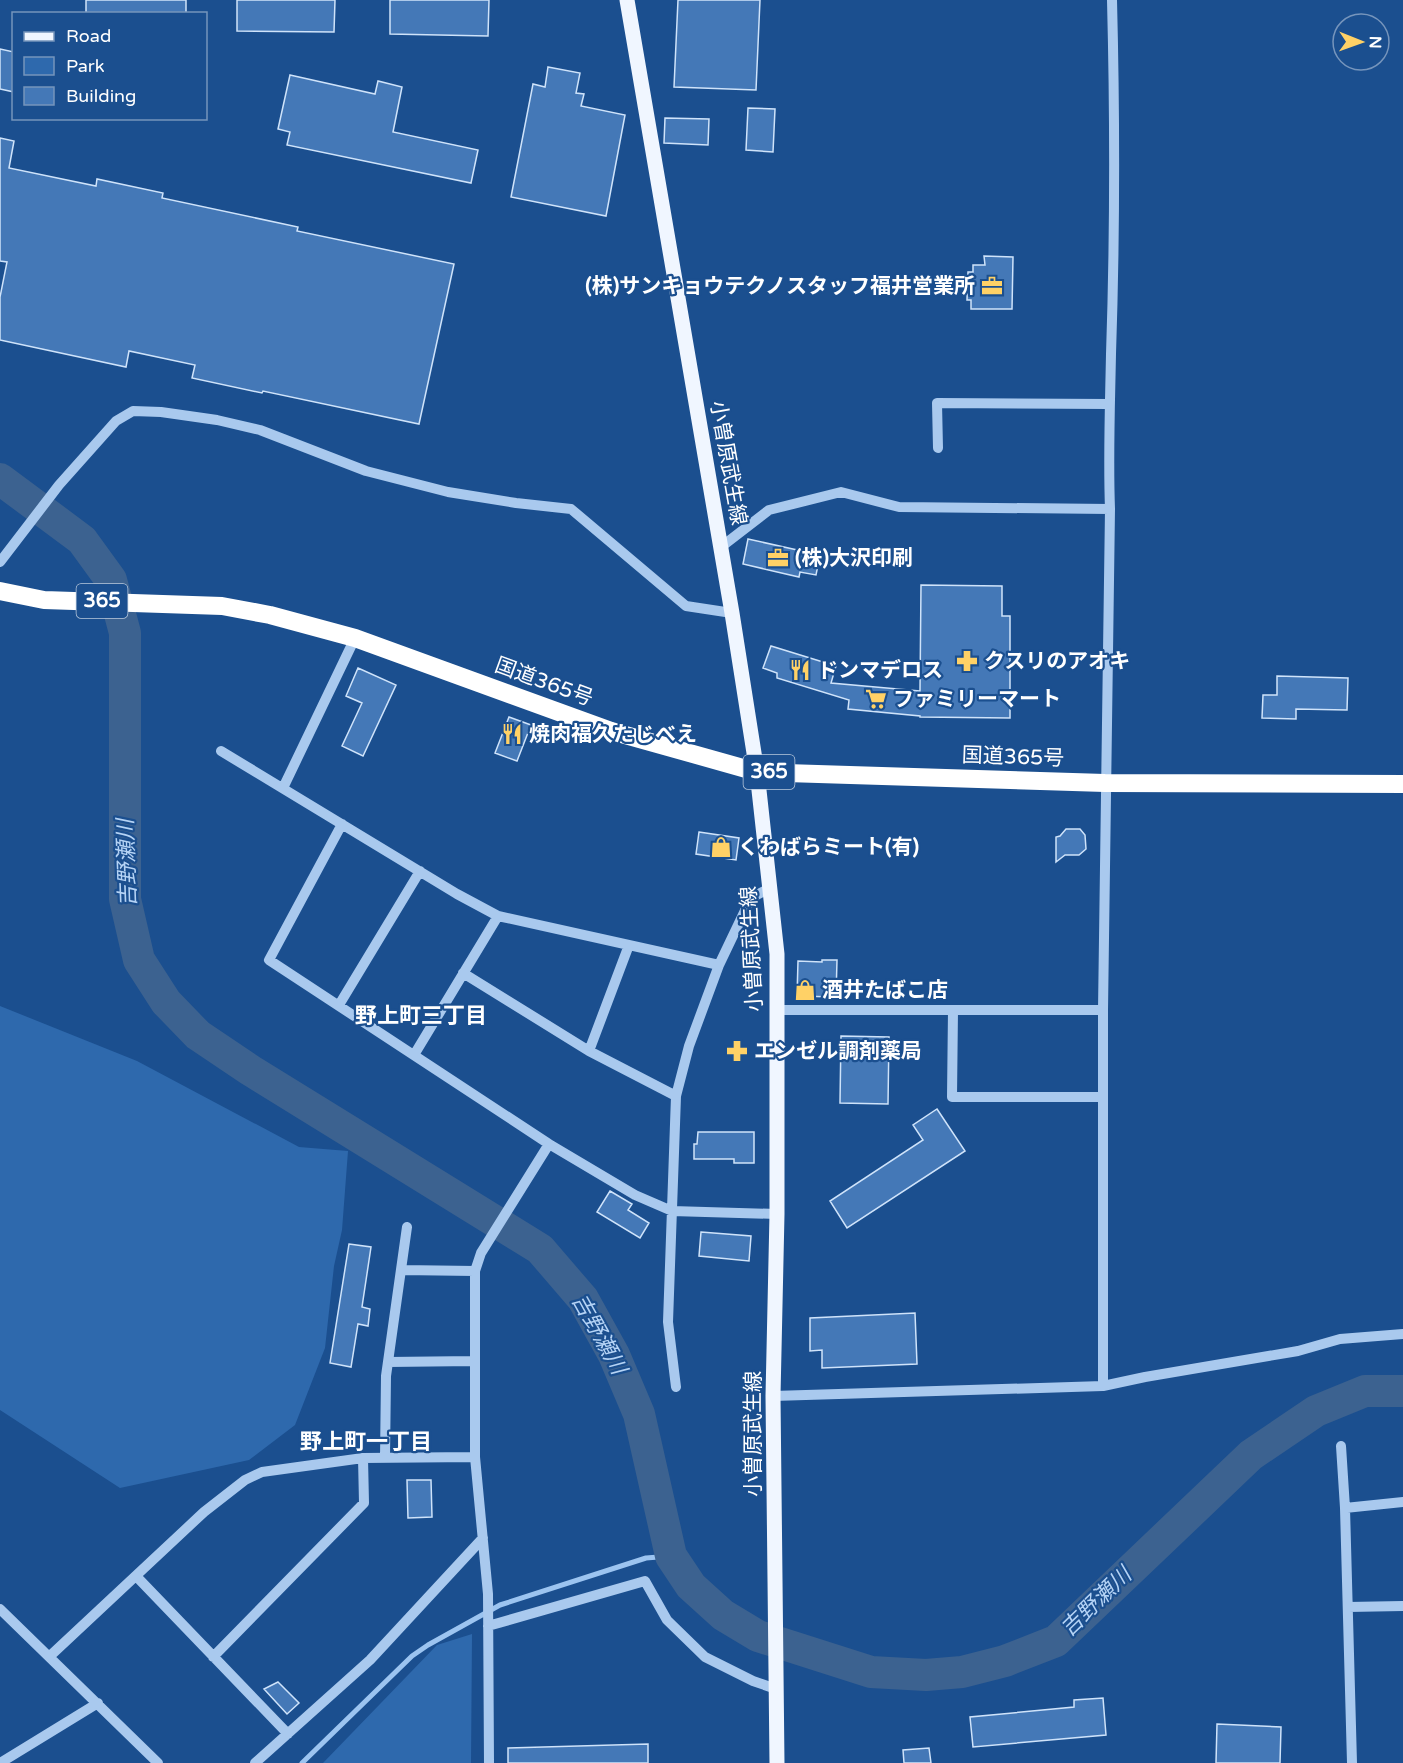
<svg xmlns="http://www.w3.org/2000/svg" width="1403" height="1763" font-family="'Varela Round','Noto Sans JP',sans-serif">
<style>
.green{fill:#2e69ad}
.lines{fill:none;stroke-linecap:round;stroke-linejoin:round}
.stream{stroke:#9cc4f0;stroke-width:5}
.river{stroke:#3c6290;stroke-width:32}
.building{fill:#4478b7;stroke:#cfe3fa;stroke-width:1.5}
.minor{stroke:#a9c9ee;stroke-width:10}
.major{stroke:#f0f6ff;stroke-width:15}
.highway{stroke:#fff;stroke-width:18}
.labels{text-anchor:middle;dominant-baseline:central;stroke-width:4.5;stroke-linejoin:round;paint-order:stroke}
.shield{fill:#1b4f8f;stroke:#bbcadd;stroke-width:1.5}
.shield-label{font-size:20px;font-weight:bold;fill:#fff}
.poi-label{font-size:21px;font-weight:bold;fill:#fff;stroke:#1b4f8f;text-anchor:start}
.street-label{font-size:21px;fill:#fff;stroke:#1b4f8f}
.water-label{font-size:22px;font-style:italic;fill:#b5d3f5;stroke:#1b4f8f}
.neighbourhood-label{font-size:22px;font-weight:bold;fill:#fff;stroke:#1b4f8f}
</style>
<rect width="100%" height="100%" fill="#1b4f8f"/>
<path class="green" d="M 0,1006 L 137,1061 L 299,1147 L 348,1151 L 342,1230 L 334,1266 L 325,1348 L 295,1425 L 249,1460 L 120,1488 L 0,1410 Z
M 472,1634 L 471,1763 L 323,1763 L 437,1645 Z"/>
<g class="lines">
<path class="stream" d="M 302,1763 L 412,1656 L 428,1645 L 500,1605 L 646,1558 L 671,1556"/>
<path class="river" d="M 0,479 L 82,540 L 111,580 L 125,633 L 125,899 L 139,960 L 166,1002 L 198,1035 L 250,1070 L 540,1249 L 583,1299 L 614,1355 L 639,1414 L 671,1556 L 691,1586 L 723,1615 L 758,1636 L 871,1672 L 926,1675 L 962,1672 L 1005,1661 L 1056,1641 L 1251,1455 L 1316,1411 L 1365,1391 L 1403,1391"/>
</g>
<path class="building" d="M 86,0 L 186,0 L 186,14 L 86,14 Z
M 237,0 L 335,0 L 334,32 L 237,31 Z
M 390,0 L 489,0 L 488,36 L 390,34 Z
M 678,0 L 760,0 L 756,90 L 674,87 Z
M 0,49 L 14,52 L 14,92 L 0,89 Z
M 548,67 L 580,73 L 576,93 L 584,94 L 581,106 L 625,115 L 606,216 L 511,197 L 533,84 L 545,87 Z
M 290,75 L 375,94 L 378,81 L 402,87 L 393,132 L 478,150 L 471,183 L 287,145 L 290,132 L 278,129 Z
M 748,108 L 775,109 L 773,152 L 746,150 Z
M 665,118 L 709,119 L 708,145 L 664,143 Z
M 0,138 L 14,141 L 9,168 L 96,186 L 97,179 L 163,193 L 162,198 L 298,227 L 297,231 L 454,264 L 419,424 L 263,391 L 262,393 L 192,378 L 195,365 L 129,351 L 126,367 L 0,340 L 0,297 L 7,262 L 0,261 Z
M 984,256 L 1013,257 L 1012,309 L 971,309 L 971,300 L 967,300 L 968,272 L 973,272 L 973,265 L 985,265 Z
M 748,539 L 820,555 L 816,575 L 800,572 L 799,577 L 743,564 Z
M 921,585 L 1002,586 L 1002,616 L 1010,616 L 1010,718 L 920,717 L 920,716 L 848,709 L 849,700 L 777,678 L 777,673 L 763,668 L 771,646 L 836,666 L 831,683 L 920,691 Z
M 358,668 L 396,685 L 363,756 L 342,746 L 362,703 L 346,696 Z
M 1277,676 L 1348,678 L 1347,710 L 1296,709 L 1296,719 L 1262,718 L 1263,695 L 1277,695 Z
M 509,717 L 531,725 L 517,761 L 495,753 Z
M 1066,829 L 1080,829 L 1085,835 L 1086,849 L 1079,855 L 1065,855 L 1056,862 L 1056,837 L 1060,836 Z
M 699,832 L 739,838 L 736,860 L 696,854 Z
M 822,960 L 837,960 L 836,997 L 797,996 L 798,961 L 822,962 Z
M 841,1036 L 889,1037 L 888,1104 L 840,1103 Z
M 937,1109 L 965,1151 L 847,1228 L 830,1201 L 923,1140 L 913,1125 Z
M 698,1132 L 754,1132 L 754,1163 L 734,1163 L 734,1159 L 694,1159 L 694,1144 L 697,1144 Z
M 610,1191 L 632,1204 L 628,1210 L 649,1223 L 640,1238 L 597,1212 Z
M 701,1232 L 751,1236 L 749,1261 L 699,1256 Z
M 349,1244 L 371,1247 L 362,1307 L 370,1309 L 368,1326 L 358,1324 L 351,1367 L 330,1363 Z
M 915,1313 L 917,1364 L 822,1368 L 822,1350 L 810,1351 L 810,1318 Z
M 407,1480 L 431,1480 L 432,1517 L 408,1518 Z
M 278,1682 L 299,1703 L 287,1714 L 264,1689 Z
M 1103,1698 L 1106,1735 L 973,1747 L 970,1717 L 1074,1707 L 1074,1700 Z
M 1217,1724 L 1281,1727 L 1280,1763 L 1216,1763 Z
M 648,1744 L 648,1763 L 508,1763 L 508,1748 Z
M 929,1748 L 931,1763 L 904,1763 L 903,1750 Z"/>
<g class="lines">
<path class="minor" d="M 938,448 L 937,403 L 1109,404
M 721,547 L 769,510 L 841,492 L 899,507 L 1110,509
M 0,562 L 59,485 L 116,421 L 133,411 L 161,412 L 217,420 L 260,430 L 366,471 L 448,492 L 516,503 L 571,509 L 686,606 L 732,613
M 221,751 L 457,894 L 498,916 L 719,965 L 751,898 L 770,888
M 283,788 L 355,638
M 342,824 L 269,960 L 549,1144 L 635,1195 L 672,1211 L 777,1214
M 463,973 L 589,1051 L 676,1096
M 339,1005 L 420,871
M 777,1010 L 1103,1010
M 953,1010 L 952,1097 L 1103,1097
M 589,1051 L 629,945
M 414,1055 L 498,916
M 401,1270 L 475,1271
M 388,1362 L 475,1361
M 1103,1386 L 1103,1010 L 1110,509 C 1108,457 1110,406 1111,354 C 1115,236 1115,118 1112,0
M 676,1387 L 668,1322 L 676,1096 L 689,1046 L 719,965
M 773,1396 L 1103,1386 L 1145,1377 L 1298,1351 L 1340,1339 L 1403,1334
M 1341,1446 L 1345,1508
M 385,1458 L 386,1376 L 407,1227
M 136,1576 L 288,1734
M 1348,1607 L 1403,1606
M 0,1609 L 158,1763
M 488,1626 L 645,1581 L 667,1620 L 705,1657 L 753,1681 L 776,1689
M 50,1656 L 204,1512 L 245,1480 L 262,1472 L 363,1458 L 475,1457
M 213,1657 L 364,1503 L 363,1458
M 0,1763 L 98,1703
M 255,1763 L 370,1660 L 483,1538
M 489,1763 L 488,1594 L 475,1457 L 475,1271 L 481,1253 L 549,1144
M 1352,1763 L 1345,1508 L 1403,1502"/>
<path class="major" d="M 627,0 L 732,613 L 757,772 L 777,954 L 777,1214 L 773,1396 L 777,1763"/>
<path class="highway" d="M 0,591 L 44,600 L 222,606 L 270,615 L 355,638 L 611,731 L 757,772 L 1105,783 L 1403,784"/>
</g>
<defs>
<symbol id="office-bare" viewBox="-9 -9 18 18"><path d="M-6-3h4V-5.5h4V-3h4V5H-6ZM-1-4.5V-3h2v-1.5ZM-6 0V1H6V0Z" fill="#ffd166" stroke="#1b4f8f" stroke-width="2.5" paint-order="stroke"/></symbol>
<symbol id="pharmacy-bare" viewBox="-9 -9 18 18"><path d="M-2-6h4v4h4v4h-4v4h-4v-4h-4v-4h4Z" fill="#ffd166" stroke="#1b4f8f" stroke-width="2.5" paint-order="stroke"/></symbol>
<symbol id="restaurant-bare" viewBox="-9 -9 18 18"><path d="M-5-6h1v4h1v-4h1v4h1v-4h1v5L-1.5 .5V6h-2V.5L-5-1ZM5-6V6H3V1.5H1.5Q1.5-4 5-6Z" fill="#ffd166" stroke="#1b4f8f" stroke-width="2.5" paint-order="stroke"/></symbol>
<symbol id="supermarket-bare" viewBox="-9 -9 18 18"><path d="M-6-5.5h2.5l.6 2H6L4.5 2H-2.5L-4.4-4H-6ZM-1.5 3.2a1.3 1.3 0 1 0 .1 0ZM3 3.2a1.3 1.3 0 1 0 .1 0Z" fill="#ffd166" stroke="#1b4f8f" stroke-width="2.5" paint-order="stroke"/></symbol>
<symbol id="shop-bare" viewBox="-9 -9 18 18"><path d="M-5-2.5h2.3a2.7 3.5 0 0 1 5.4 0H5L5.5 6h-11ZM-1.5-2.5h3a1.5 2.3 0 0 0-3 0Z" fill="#ffd166" stroke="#1b4f8f" stroke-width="2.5" paint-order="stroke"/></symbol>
</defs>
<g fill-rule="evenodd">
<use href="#office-bare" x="977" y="271" width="30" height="30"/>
<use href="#office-bare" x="763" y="543" width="30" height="30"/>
<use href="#pharmacy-bare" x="952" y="646" width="30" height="30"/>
<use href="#restaurant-bare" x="785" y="655" width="30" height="30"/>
<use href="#supermarket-bare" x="861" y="684" width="30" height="30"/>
<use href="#restaurant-bare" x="497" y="719" width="30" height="30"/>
<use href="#shop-bare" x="706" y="832" width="30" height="30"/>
<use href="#shop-bare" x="790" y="975" width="30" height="30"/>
<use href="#pharmacy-bare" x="722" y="1036" width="30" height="30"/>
</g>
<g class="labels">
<g class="shield">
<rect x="76.5" y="584" width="51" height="34" rx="4.5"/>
<rect x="743.5" y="755" width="51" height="34" rx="4.5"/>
</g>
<g class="shield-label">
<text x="102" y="601">365</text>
<text x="769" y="772">365</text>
</g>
<g class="poi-label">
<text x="975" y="286" text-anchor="end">(株)サンキョウテクノスタッフ福井営業所</text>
<text x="795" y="558">(株)大沢印刷</text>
<text x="984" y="661">クスリのアオキ</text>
<text x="817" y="670">ドンマデロス</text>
<text x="893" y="699">ファミリーマート</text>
<text x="529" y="734">焼肉福久たじべえ</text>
<text x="738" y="847">くわばらミート(有)</text>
<text x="822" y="990">酒井たばこ店</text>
<text x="754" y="1051">エンゼル調剤薬局</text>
</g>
<g class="street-label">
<text transform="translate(728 463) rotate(80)">小曽原武生線</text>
<text transform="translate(544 682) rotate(20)">国道365号</text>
<text transform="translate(1013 757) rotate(2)">国道365号</text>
<text transform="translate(752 949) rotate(-93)">小曽原武生線</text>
<text transform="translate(753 1434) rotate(-90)">小曽原武生線</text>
</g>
<g class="water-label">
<text transform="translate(127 863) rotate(-92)">吉野瀬川</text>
<text transform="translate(599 1334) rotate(61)">吉野瀬川</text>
<text transform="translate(1096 1602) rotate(-44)">吉野瀬川</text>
</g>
<g class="neighbourhood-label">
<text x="421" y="1016">野上町三丁目</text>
<text x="366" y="1442">野上町一丁目</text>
</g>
</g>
<rect x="12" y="12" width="195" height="108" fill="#1b4f8f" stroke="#7695bc" stroke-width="1.5"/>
<rect x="24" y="32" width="30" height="9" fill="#f0f6ff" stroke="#7695bc" stroke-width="1.5"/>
<text x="66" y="42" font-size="18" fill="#ffffff">Road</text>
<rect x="24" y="57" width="30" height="18" fill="#2e69ad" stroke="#7695bc" stroke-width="1.5"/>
<text x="66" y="72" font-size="18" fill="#ffffff">Park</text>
<rect x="24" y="87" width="30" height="18" fill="#4478b7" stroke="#7695bc" stroke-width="1.5"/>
<text x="66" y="102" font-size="18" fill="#ffffff">Building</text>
<g transform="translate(1361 42) rotate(91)"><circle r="28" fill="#1b4f8f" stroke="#7695bc" stroke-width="1.5"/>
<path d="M0-4.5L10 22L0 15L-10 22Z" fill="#ffd166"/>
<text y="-9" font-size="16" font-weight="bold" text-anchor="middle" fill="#ffffff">N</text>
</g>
</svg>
